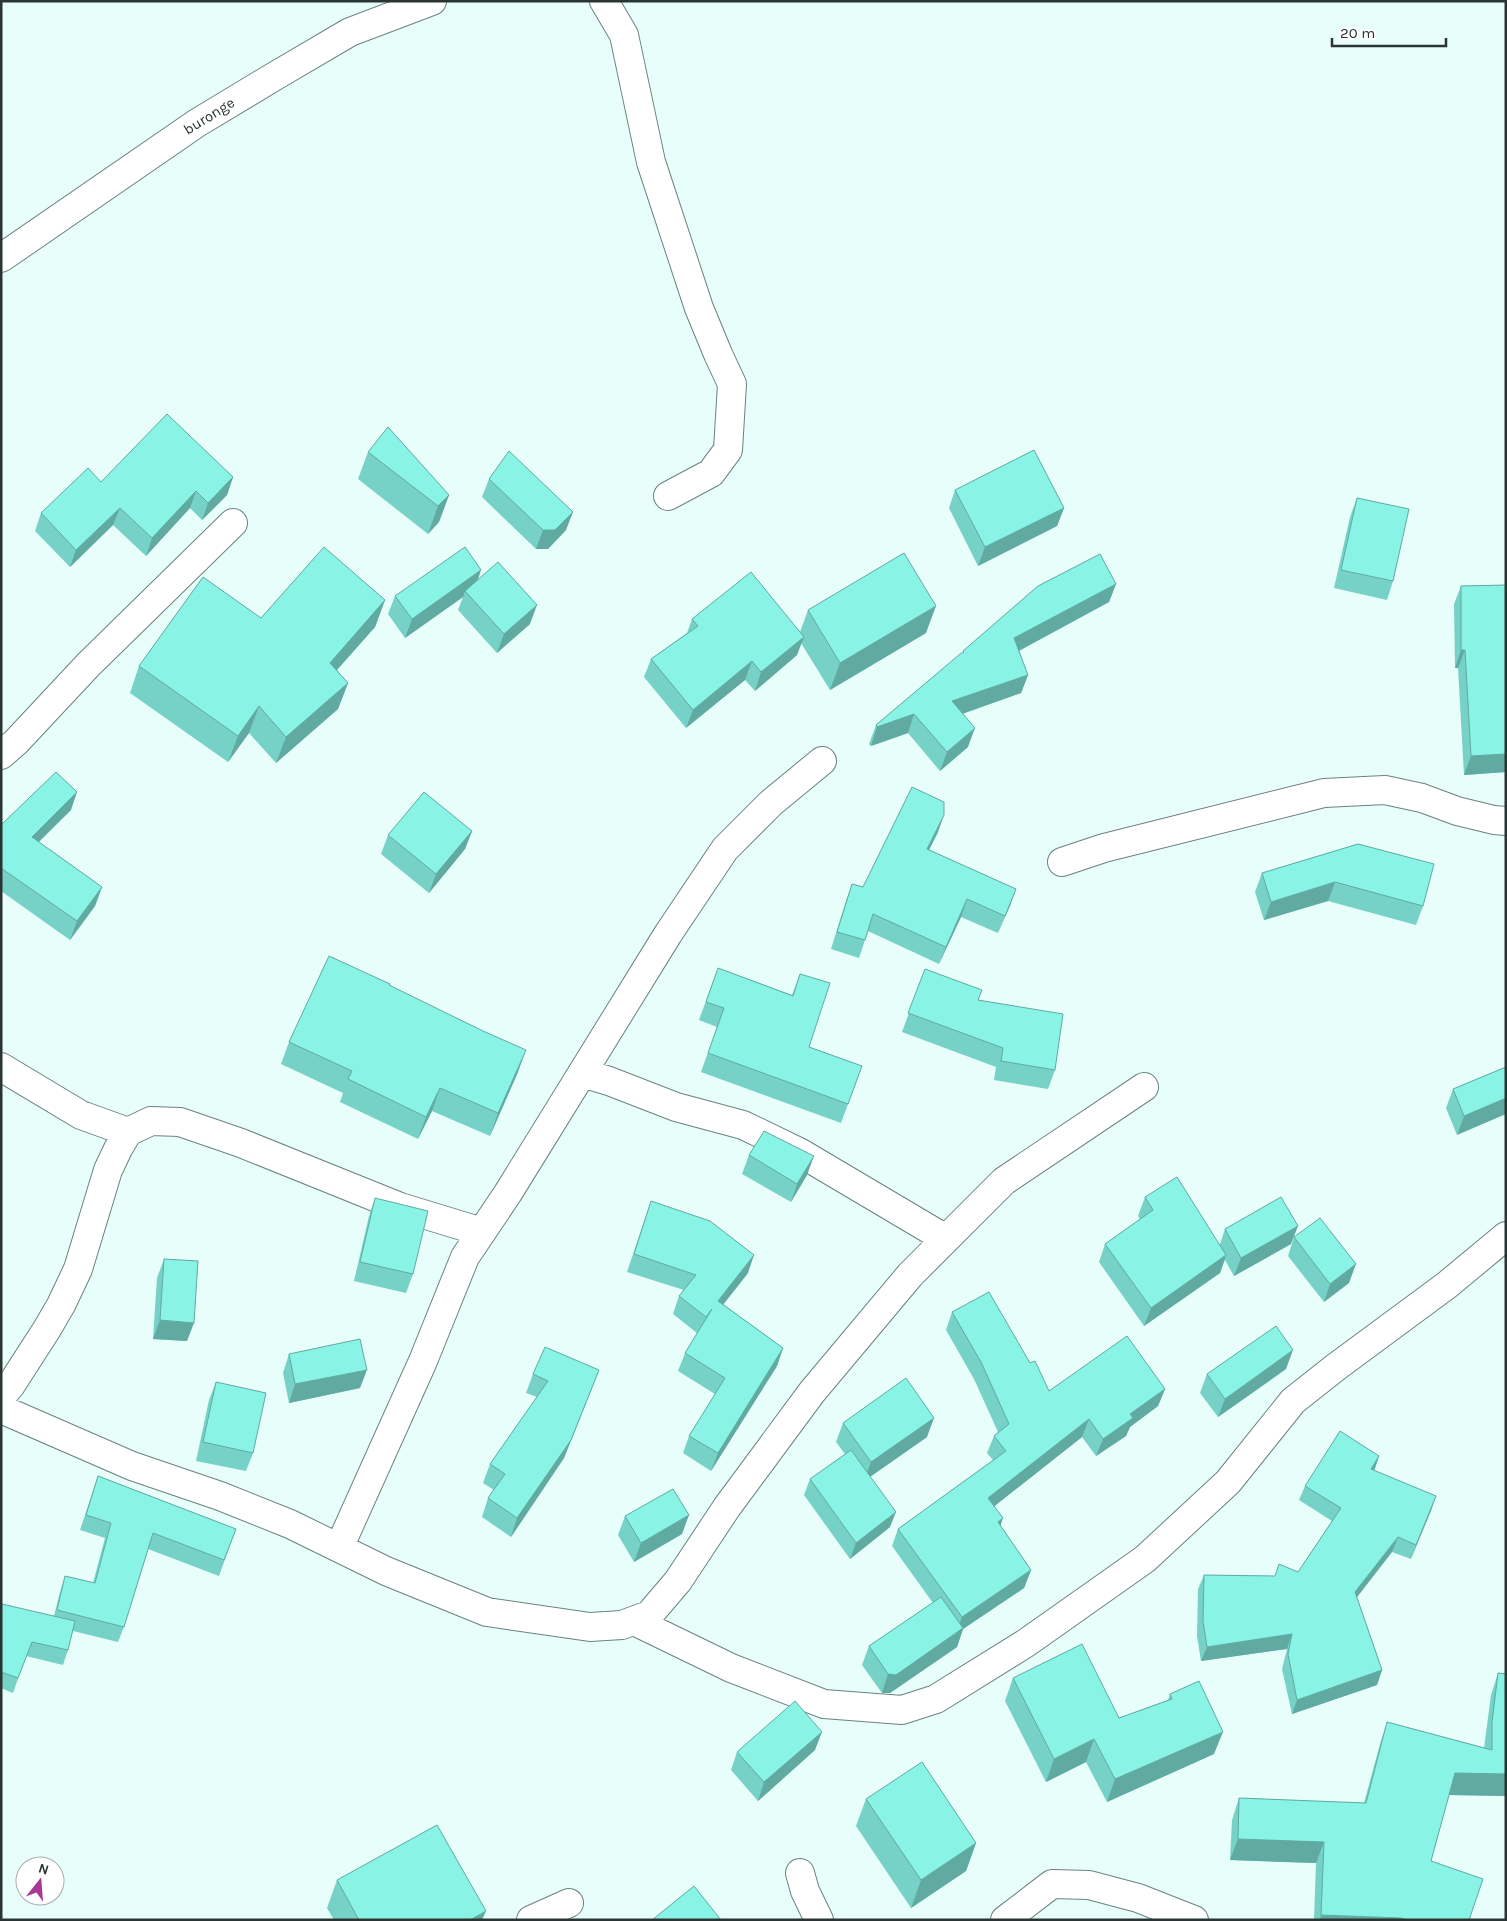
<svg xmlns="http://www.w3.org/2000/svg" width="1507" height="1921" font-family="Karla,sans-serif">
<style>
.lines{fill:none;stroke-linecap:round;stroke-linejoin:round}
.minor-casing{stroke:#69837f;stroke-width:30}
.minor{stroke:#fff;stroke-width:28}
.wall{fill:#76d1c6}
.shaded-wall{fill:#60aaa1}
.building{fill:#89f3e6;stroke:#60aaa1}
.labels{text-anchor:middle;dominant-baseline:central;stroke-width:4;stroke-linejoin:round;paint-order:stroke}
.street-label{font-size:15px;fill:#2a3433;stroke:#fff}
</style>
<rect width="100%" height="100%" fill="#e8fefb"/>
<g class="lines">
<defs>
<path id="minor" d="M 604,1 L 624,35 L 651,162 L 699,308 L 718,354 L 732,384 L 728,450 L 711,473 L 668,496
M 1,258 L 197,123 L 275,76 L 350,32 L 432,1
M 1,755 L 16,742 L 88,665 L 233,523
M 1062,862 L 1104,848 L 1324,793 L 1385,790 L 1422,798 L 1457,811 L 1494,820 L 1506,821
M 1,1067 L 81,1115 L 128,1132
M 582,1073 L 609,1081 L 676,1107 L 743,1125 L 799,1152 L 946,1239
M 1,1397 L 11,1385 L 47,1329 L 61,1305 L 78,1269 L 108,1170 L 118,1149 L 128,1132 L 151,1121 L 180,1122 L 241,1143 L 400,1207 L 482,1232
M 1,1409 L 132,1466 L 220,1496 L 290,1524 L 386,1571 L 487,1612 L 590,1627 L 622,1625 L 649,1615 L 678,1581 L 727,1507 L 812,1392 L 910,1275 L 1004,1181 L 1144,1087
M 339,1548 L 423,1361 L 465,1257 L 508,1193 L 668,934 L 725,849 L 771,803 L 822,761
M 634,1621 L 731,1668 L 824,1704 L 902,1710 L 936,1699 L 1026,1643 L 1145,1559 L 1228,1482 L 1293,1401 L 1336,1367 L 1447,1285 L 1506,1236
M 800,1873 L 805,1891 L 819,1920
M 531,1920 L 569,1903
M 1005,1920 L 1052,1884 L 1089,1885 L 1138,1898 L 1194,1920"/>
</defs>
<use href="#minor" class="minor-casing"/>
<use href="#minor" class="minor"/>
</g>
<path class="wall" d="M 368,452 L 449,495 L 439,522 L 428,534 L 358,479 Z
M 233,477 L 227,495 L 202,520 L 190,508 L 146,556 L 113,525 L 70,567 L 35,531 L 41,513 L 101,482 Z
M 489,479 L 566,530 L 548,549 L 536,549 L 482,497 Z
M 955,490 L 1064,508 L 1057,526 L 978,566 L 949,508 Z
M 1357,498 L 1393,581 L 1387,600 L 1334,588 L 1350,517 Z
M 478,579 L 530,624 L 497,653 L 458,610 L 463,597 L 405,638 L 388,614 L 395,596 Z
M 1116,584 L 1109,602 L 1019,651 L 1028,675 L 1021,693 L 962,714 L 968,747 L 940,771 L 908,733 L 871,746 L 869,744 L 876,725 L 963,653 L 963,651 Z
M 1506,585 L 1506,772 L 1464,775 L 1458,668 L 1455,668 L 1454,604 L 1461,586 Z
M 385,600 L 375,627 L 337,670 L 348,683 L 338,709 L 276,763 L 249,733 L 228,762 L 130,693 L 139,666 L 261,618 Z
M 808,610 L 926,633 L 830,690 L 801,643 L 797,655 L 755,691 L 745,680 L 686,728 L 644,677 L 651,659 L 687,633 L 692,619 L 800,632 Z
M 71,810 L 39,842 L 102,887 L 95,906 L 70,940 L 1,891 L 1,825 Z
M 472,831 L 465,849 L 429,893 L 381,854 L 388,835 Z
M 938,832 L 929,850 L 1016,889 L 998,933 L 961,917 L 939,964 L 868,931 L 859,958 L 831,949 L 846,901 L 852,884 L 863,887 Z
M 1358,844 L 1423,906 L 1416,925 L 1328,901 L 1264,920 L 1255,892 L 1262,873 Z
M 718,968 L 792,995 L 800,974 L 809,1047 L 862,1066 L 841,1123 L 701,1072 L 717,1027 L 699,1020 Z
M 925,969 L 978,1000 L 1055,1070 L 1048,1089 L 994,1080 L 996,1067 L 902,1032 Z
M 390,986 L 518,1072 L 490,1136 L 432,1111 L 418,1139 L 340,1102 L 343,1093 L 281,1064 L 289,1042 Z
M 1506,1067 L 1457,1135 L 1446,1108 L 1453,1089 Z
M 749,1155 L 807,1175 L 791,1202 L 742,1174 Z
M 1145,1197 L 1220,1244 L 1225,1229 L 1291,1244 L 1234,1276 L 1225,1260 L 1220,1273 L 1144,1326 L 1099,1262 L 1105,1244 L 1140,1219 L 1138,1216 Z
M 375,1198 L 413,1274 L 406,1293 L 354,1281 L 369,1216 Z
M 651,1201 L 748,1273 L 723,1304 L 783,1348 L 777,1366 L 711,1471 L 683,1453 L 689,1436 L 715,1394 L 678,1371 L 685,1353 L 697,1333 L 673,1314 L 679,1296 L 684,1290 L 627,1272 Z
M 1294,1237 L 1349,1283 L 1324,1302 L 1288,1256 Z
M 164,1259 L 187,1341 L 153,1339 L 157,1278 Z
M 952,1312 L 1030,1363 L 1049,1391 L 1165,1389 L 1158,1406 L 1130,1427 L 1126,1436 L 1096,1456 L 1082,1437 L 994,1506 L 1000,1525 L 1031,1570 L 1024,1588 L 963,1629 L 957,1647 L 890,1693 L 882,1693 L 862,1665 L 869,1646 L 933,1603 L 892,1546 L 898,1529 L 993,1460 L 987,1453 L 994,1436 L 998,1432 L 974,1379 L 946,1330 Z
M 289,1354 L 360,1388 L 289,1403 L 283,1373 Z
M 1286,1369 L 1218,1417 L 1200,1393 L 1207,1374 Z
M 533,1374 L 592,1388 L 564,1458 L 511,1537 L 482,1517 L 488,1498 L 494,1490 L 483,1483 L 490,1464 L 537,1397 L 526,1393 Z
M 216,1382 L 253,1453 L 246,1471 L 196,1461 L 209,1400 Z
M 843,1423 L 927,1437 L 870,1477 L 890,1527 L 850,1559 L 804,1495 L 810,1479 L 845,1454 L 836,1442 Z
M 1379,1456 L 1374,1471 L 1436,1496 L 1411,1559 L 1392,1552 L 1357,1597 L 1382,1670 L 1377,1685 L 1292,1714 L 1282,1669 L 1287,1649 L 1201,1661 L 1197,1636 L 1198,1589 L 1204,1575 L 1275,1576 L 1298,1572 L 1332,1521 L 1299,1500 L 1305,1486 Z
M 98,1476 L 236,1529 L 219,1576 L 148,1549 L 124,1627 L 118,1642 L 73,1631 L 68,1650 L 63,1665 L 26,1656 L 13,1693 L 1,1688 L 1,1606 L 54,1616 L 60,1592 L 65,1576 L 93,1583 L 105,1538 L 80,1530 Z
M 625,1516 L 682,1534 L 634,1562 L 618,1535 Z
M 1498,1673 L 1506,1674 L 1506,1796 L 1449,1795 L 1431,1861 L 1469,1920 L 1314,1920 L 1316,1863 L 1230,1860 L 1232,1820 L 1239,1798 L 1364,1803 L 1380,1744 L 1387,1722 L 1484,1748 L 1491,1695 Z
M 1013,1678 L 1119,1718 L 1168,1700 L 1170,1694 L 1214,1754 L 1107,1802 L 1086,1762 L 1046,1782 L 1005,1701 Z
M 815,1750 L 758,1801 L 731,1770 L 737,1752 Z
M 866,1799 L 976,1843 L 966,1871 L 911,1908 L 856,1826 Z
M 337,1880 L 482,1920 L 334,1920 L 327,1908 Z"/>
<path class="shaded-wall" d="M 233,477 L 227,495 L 202,520 L 208,503 Z
M 196,491 L 190,508 L 146,556 L 152,538 Z
M 449,495 L 439,522 L 428,534 L 438,506 Z
M 120,508 L 113,525 L 70,567 L 76,550 Z
M 1064,508 L 1057,526 L 978,566 L 985,547 Z
M 573,512 L 566,530 L 548,549 L 536,549 L 543,530 Z
M 481,570 L 475,589 L 465,591 L 463,597 L 405,638 L 412,619 Z
M 1116,584 L 1109,602 L 1007,657 L 1014,638 Z
M 385,600 L 375,627 L 320,689 L 330,663 Z
M 537,605 L 530,624 L 497,653 L 504,634 Z
M 936,606 L 926,633 L 830,690 L 840,663 Z
M 804,637 L 797,655 L 755,691 L 761,672 Z
M 1461,650 L 1465,650 L 1458,668 L 1455,668 Z
M 752,661 L 745,680 L 686,728 L 693,710 Z
M 1028,675 L 1021,693 L 945,720 L 952,701 Z
M 348,683 L 338,709 L 276,763 L 286,737 Z
M 259,706 L 249,733 L 228,762 L 238,736 Z
M 914,714 L 908,733 L 871,746 L 877,727 Z
M 975,728 L 968,747 L 940,771 L 947,752 Z
M 1506,754 L 1506,772 L 1464,775 L 1471,756 Z
M 77,792 L 71,810 L 25,855 L 32,837 Z
M 944,815 L 938,832 L 921,866 L 927,849 Z
M 472,831 L 465,849 L 429,893 L 436,874 Z
M 1335,882 L 1328,901 L 1264,920 L 1271,902 Z
M 102,887 L 95,906 L 70,940 L 77,921 Z
M 1016,889 L 1010,906 L 998,933 L 1005,916 Z
M 967,899 L 961,917 L 939,964 L 946,947 Z
M 526,1050 L 518,1072 L 490,1136 L 498,1113 Z
M 440,1088 L 432,1111 L 418,1139 L 426,1117 Z
M 1506,1098 L 1506,1114 L 1457,1135 L 1464,1116 Z
M 814,1156 L 807,1175 L 791,1202 L 797,1184 Z
M 1298,1226 L 1291,1244 L 1234,1276 L 1241,1258 Z
M 754,1255 L 748,1273 L 712,1319 L 718,1301 Z
M 1226,1255 L 1220,1273 L 1144,1326 L 1151,1308 Z
M 1356,1264 L 1349,1283 L 1324,1302 L 1330,1284 Z
M 160,1320 L 194,1323 L 187,1341 L 153,1339 Z
M 783,1348 L 777,1366 L 711,1471 L 718,1453 Z
M 1293,1350 L 1286,1369 L 1218,1417 L 1225,1399 Z
M 367,1370 L 360,1388 L 289,1403 L 295,1384 Z
M 599,1370 L 564,1458 L 511,1537 L 517,1518 Z
M 1165,1389 L 1158,1406 L 1130,1427 L 1126,1436 L 1096,1456 L 1103,1439 L 1130,1414 Z
M 934,1418 L 927,1437 L 864,1481 L 871,1462 Z
M 1089,1419 L 1082,1437 L 982,1516 L 988,1498 Z
M 1379,1456 L 1374,1471 L 1371,1469 Z
M 1436,1496 L 1431,1511 L 1411,1559 L 1416,1545 Z
M 896,1512 L 890,1527 L 850,1559 L 856,1543 Z
M 689,1515 L 682,1534 L 634,1562 L 641,1543 Z
M 1003,1518 L 997,1536 L 998,1522 Z
M 1398,1537 L 1392,1552 L 1350,1606 L 1355,1592 Z
M 1031,1570 L 1024,1588 L 963,1629 L 957,1647 L 890,1693 L 882,1693 L 888,1674 L 956,1634 L 962,1617 Z
M 1292,1634 L 1287,1649 L 1201,1661 L 1207,1647 Z
M 1382,1670 L 1377,1685 L 1292,1714 L 1297,1700 Z
M 822,1732 L 815,1750 L 758,1801 L 764,1782 Z
M 1223,1732 L 1214,1754 L 1107,1802 L 1115,1779 Z
M 1094,1739 L 1086,1762 L 1046,1782 L 1054,1759 Z
M 1455,1773 L 1506,1774 L 1506,1796 L 1447,1795 Z
M 1238,1839 L 1324,1842 L 1316,1863 L 1230,1860 Z
M 976,1843 L 966,1871 L 911,1908 L 921,1880 Z
M 486,1911 L 482,1920 L 470,1920 Z
M 1321,1915 L 1401,1918 L 1400,1920 L 1320,1920 Z"/>
<path class="building" d="M 167,414 L 233,477 L 208,503 L 196,491 L 152,538 L 120,508 L 76,550 L 41,513 L 88,468 L 101,482 Z
M 388,427 L 449,495 L 438,506 L 368,452 Z
M 1034,450 L 1064,508 L 985,547 L 955,490 Z
M 509,451 L 573,512 L 555,530 L 543,530 L 489,479 Z
M 1357,498 L 1409,509 L 1393,581 L 1341,570 Z
M 324,547 L 385,600 L 330,663 L 348,683 L 286,737 L 259,706 L 238,736 L 139,666 L 203,577 L 261,618 Z
M 465,547 L 481,570 L 412,619 L 395,596 Z
M 904,553 L 936,606 L 840,663 L 808,610 Z
M 1100,554 L 1116,584 L 1014,638 L 1028,675 L 952,701 L 975,728 L 947,752 L 914,714 L 877,727 L 876,725 L 960,654 L 964,652 L 963,651 L 1038,586 Z
M 498,562 L 537,605 L 504,634 L 465,591 Z
M 751,572 L 804,637 L 761,672 L 752,661 L 693,710 L 651,659 L 698,626 L 692,619 Z
M 1506,585 L 1506,754 L 1471,756 L 1465,650 L 1461,650 L 1461,586 Z
M 56,772 L 77,792 L 32,837 L 102,887 L 77,921 L 1,868 L 1,825 Z
M 912,787 L 944,802 L 944,815 L 927,849 L 1016,889 L 1005,916 L 967,899 L 946,947 L 873,914 L 865,940 L 837,932 L 852,884 L 863,887 Z
M 424,792 L 472,831 L 436,874 L 388,835 Z
M 1358,844 L 1434,864 L 1423,906 L 1335,882 L 1271,902 L 1262,873 Z
M 329,956 L 390,984 L 389,985 L 483,1031 L 526,1050 L 498,1113 L 440,1088 L 426,1117 L 348,1079 L 352,1071 L 289,1042 Z
M 718,968 L 793,996 L 800,974 L 830,983 L 809,1047 L 862,1066 L 848,1104 L 708,1053 L 724,1008 L 706,1002 Z
M 925,969 L 982,990 L 978,1000 L 1063,1014 L 1055,1070 L 1001,1061 L 1003,1048 L 908,1013 Z
M 1506,1067 L 1506,1098 L 1464,1116 L 1453,1089 Z
M 764,1131 L 814,1156 L 797,1184 L 749,1155 Z
M 1177,1177 L 1226,1255 L 1151,1308 L 1105,1244 L 1153,1210 L 1145,1197 Z
M 1281,1197 L 1298,1226 L 1241,1258 L 1225,1229 Z
M 375,1198 L 428,1211 L 413,1274 L 360,1262 Z
M 651,1201 L 710,1221 L 754,1255 L 718,1301 L 783,1348 L 718,1453 L 689,1436 L 725,1378 L 685,1353 L 712,1309 L 706,1317 L 679,1296 L 696,1275 L 634,1254 Z
M 1320,1218 L 1356,1264 L 1330,1284 L 1294,1237 Z
M 164,1259 L 198,1261 L 194,1323 L 160,1320 Z
M 989,1292 L 1030,1363 L 1035,1361 L 1049,1391 L 1127,1336 L 1165,1389 L 1130,1414 L 1133,1418 L 1103,1439 L 1089,1419 L 988,1498 L 1003,1518 L 998,1522 L 1031,1570 L 962,1617 L 898,1529 L 1006,1451 L 994,1436 L 1009,1424 L 981,1362 L 952,1312 Z
M 1276,1326 L 1293,1350 L 1225,1399 L 1207,1374 Z
M 360,1339 L 367,1370 L 295,1384 L 289,1354 Z
M 545,1347 L 599,1370 L 571,1440 L 517,1518 L 488,1498 L 505,1474 L 490,1464 L 548,1381 L 533,1374 Z
M 906,1378 L 934,1418 L 871,1462 L 843,1423 Z
M 216,1382 L 266,1393 L 253,1453 L 203,1442 Z
M 1340,1431 L 1379,1456 L 1371,1469 L 1436,1496 L 1416,1545 L 1398,1537 L 1355,1592 L 1382,1670 L 1297,1700 L 1288,1654 L 1292,1634 L 1207,1647 L 1203,1621 L 1204,1575 L 1275,1576 L 1279,1564 L 1298,1572 L 1341,1508 L 1305,1486 Z
M 851,1450 L 896,1512 L 856,1543 L 810,1479 Z
M 98,1476 L 236,1529 L 224,1560 L 153,1533 L 124,1627 L 57,1610 L 65,1576 L 95,1583 L 111,1523 L 86,1515 Z
M 673,1489 L 689,1515 L 641,1543 L 625,1516 Z
M 941,1597 L 963,1628 L 896,1675 L 888,1674 L 869,1646 Z
M 2,1604 L 75,1621 L 68,1650 L 32,1642 L 18,1678 L 1,1672 L 1,1607 Z
M 1082,1644 L 1119,1718 L 1172,1699 L 1170,1694 L 1199,1681 L 1223,1732 L 1115,1779 L 1094,1739 L 1054,1759 L 1013,1678 Z
M 1498,1673 L 1506,1674 L 1506,1774 L 1455,1773 L 1431,1861 L 1483,1879 L 1469,1920 L 1407,1920 L 1401,1918 L 1321,1915 L 1324,1842 L 1238,1839 L 1239,1798 L 1366,1803 L 1387,1722 L 1492,1750 L 1492,1722 Z
M 795,1701 L 822,1732 L 764,1782 L 737,1752 Z
M 922,1762 L 976,1843 L 921,1880 L 866,1799 Z
M 437,1825 L 486,1911 L 470,1920 L 359,1920 L 337,1880 Z
M 694,1886 L 721,1920 L 652,1920 Z"/>
<g class="labels">
<g class="street-label">
<text transform="translate(209 116) rotate(-32)">buronge</text>
</g>
</g>
<rect width="1507" height="1921" fill="none" stroke="#2a3433" stroke-width="5"/>
<g transform="translate(40 1881) rotate(17)"><circle r="24" fill="#ffffff" stroke="#aaaead"/>
<path d="M0-4L9 19L0 12L-9 19Z" fill="#a73895"/>
<text y="-8" font-size="14" font-weight="bold" text-anchor="middle" fill="#2a3433">N</text>
</g>
<path d="M1332 38v8h114v-8" fill="none" stroke="#2a3433" stroke-width="2.5"/>
<text x="1340" y="38" font-size="15" fill="#2a3433" stroke="#ffffff" stroke-width="4" paint-order="stroke">20 m</text>
</svg>
